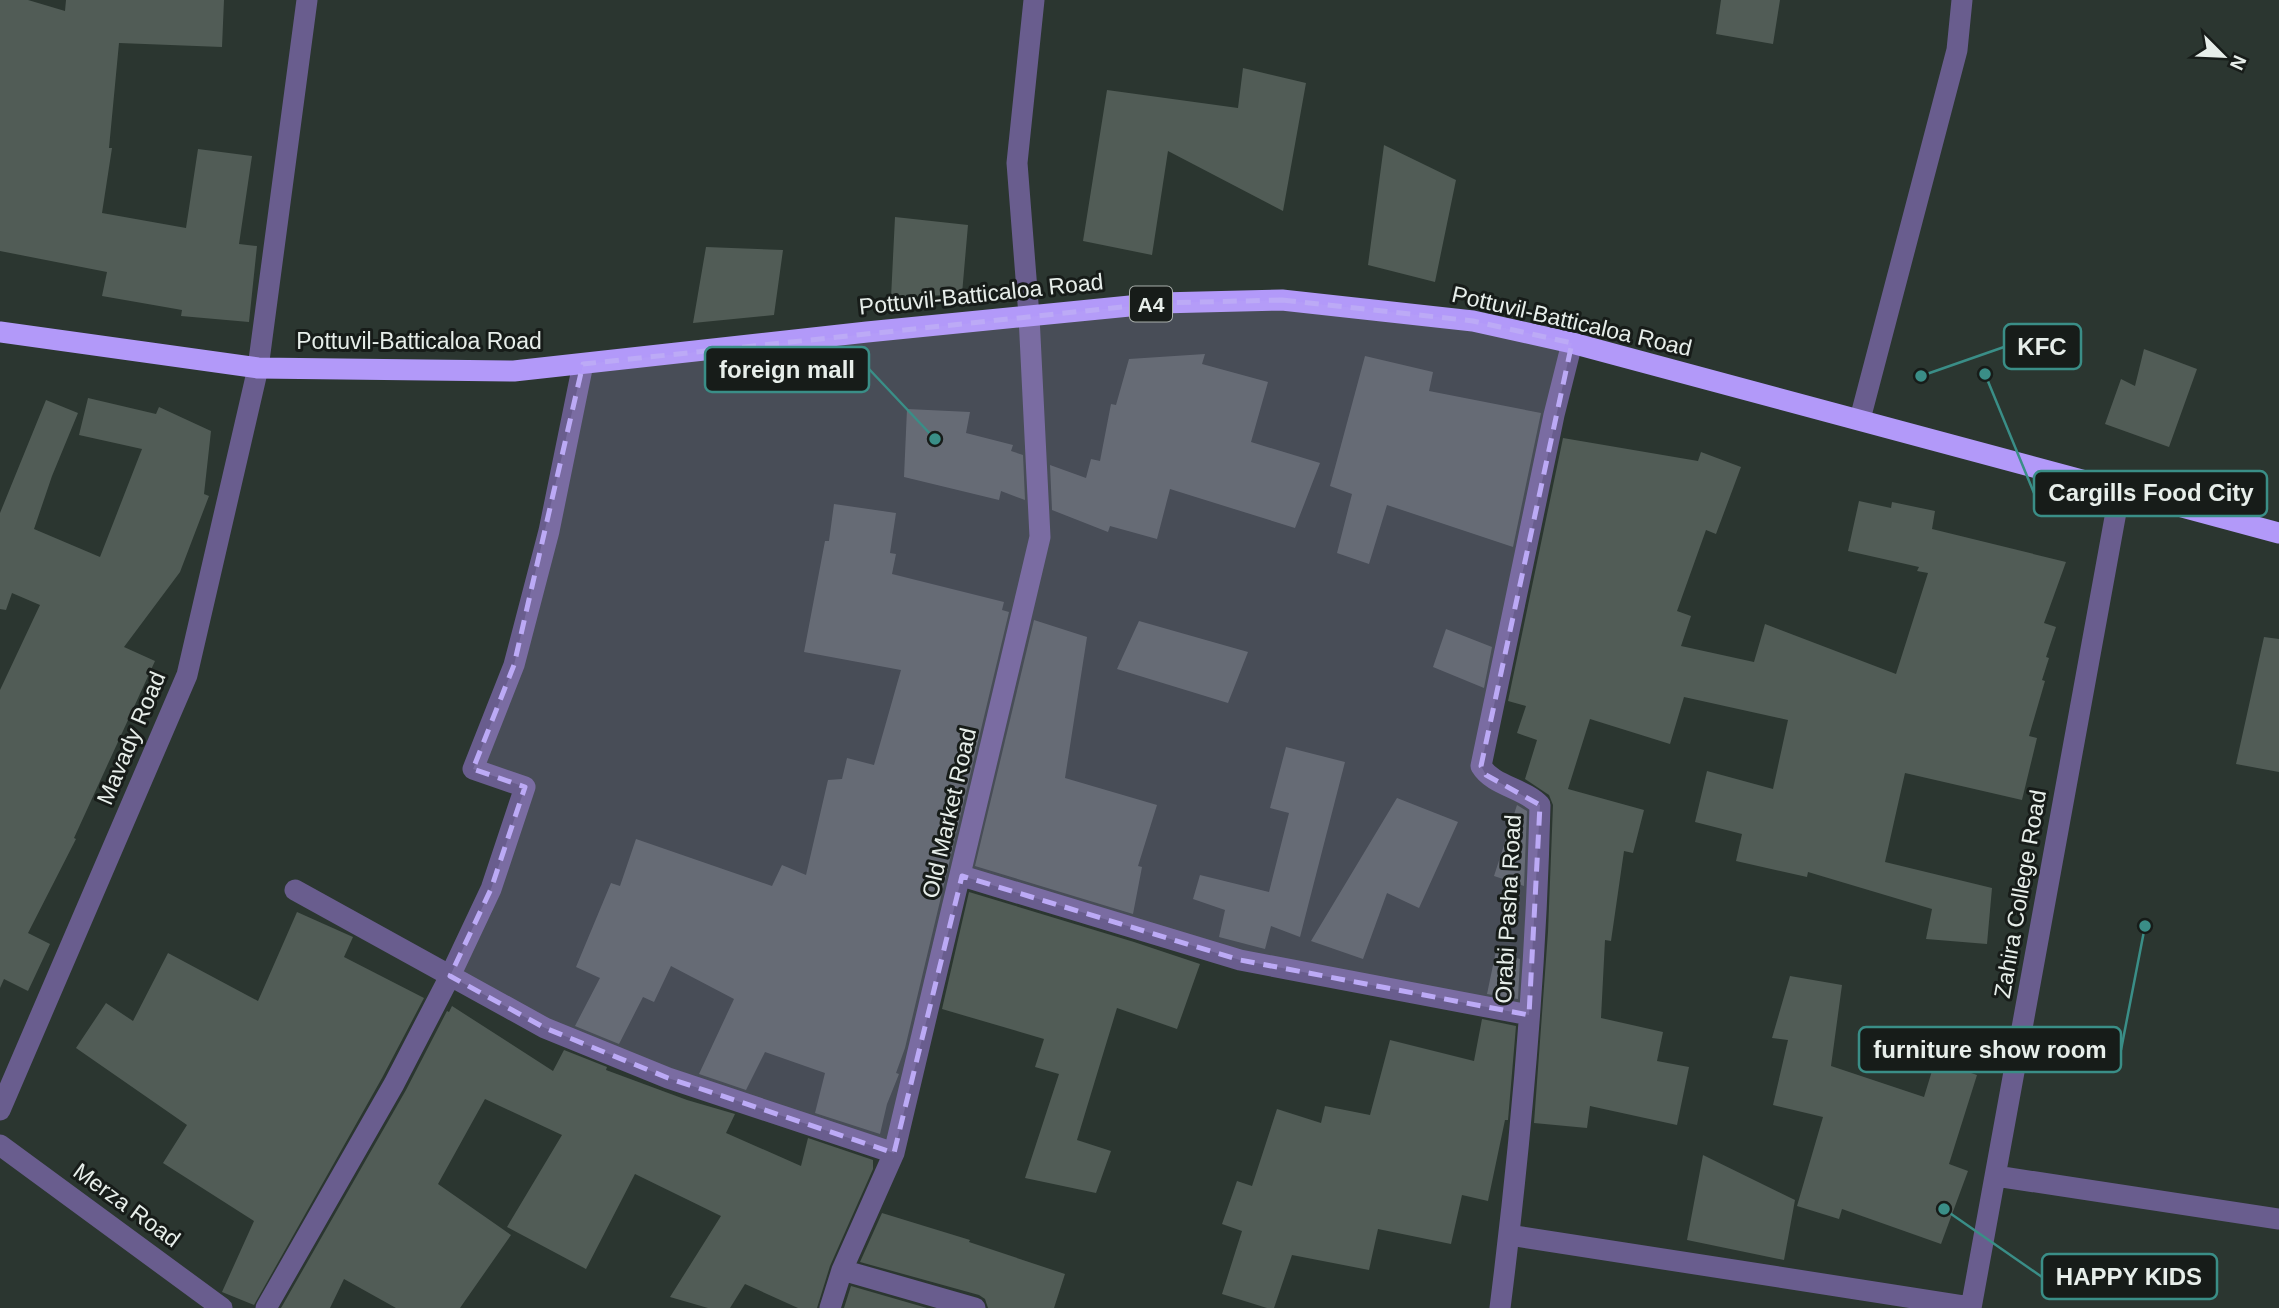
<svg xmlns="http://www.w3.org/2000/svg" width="2279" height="1308" font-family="Helvetica,sans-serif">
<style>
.building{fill:#515c56}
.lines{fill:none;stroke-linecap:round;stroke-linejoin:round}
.minor{stroke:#695d8e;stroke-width:21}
.highway{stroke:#b299f9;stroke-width:21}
.marked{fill:#bcaaf6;fill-opacity:0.2;stroke:#bcaaf6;stroke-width:5;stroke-dasharray:14 9;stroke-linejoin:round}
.labels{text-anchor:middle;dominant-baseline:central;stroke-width:6;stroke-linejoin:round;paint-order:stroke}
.shield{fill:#171c19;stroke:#a9afab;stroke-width:2}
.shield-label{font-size:21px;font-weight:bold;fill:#e7eeea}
.street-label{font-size:23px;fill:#e7eeea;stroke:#171c19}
.leader{fill:none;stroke:#3a8e87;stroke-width:2.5}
.callout-dot{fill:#3a8e87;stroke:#171c19;stroke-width:2.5}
.callout{fill:#171c19;stroke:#3a8e87;stroke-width:2.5}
.callout-label{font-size:24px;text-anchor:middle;font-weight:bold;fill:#e7eeea}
</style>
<rect width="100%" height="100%" fill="#2b3630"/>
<path class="building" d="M 0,0 L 28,0 L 65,11 L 66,0 L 224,0 L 222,47 L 119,43 L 109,148 L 112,148 L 102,213 L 186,228 L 198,149 L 252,156 L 239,244 L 257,246 L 249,322 L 181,316 L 182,310 L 102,296 L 107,272 L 0,251 Z
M 1721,0 L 1780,0 L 1773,44 L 1716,34 Z
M 1243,68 L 1306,83 L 1283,211 L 1168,151 L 1152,255 L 1083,241 L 1107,90 L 1238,108 Z
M 1384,145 L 1456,180 L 1435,282 L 1368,265 Z
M 895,217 L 968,225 L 962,294 L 891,298 Z
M 706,247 L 783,250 L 774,315 L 693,323 Z
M 2144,349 L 2197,369 L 2169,447 L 2105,424 L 2121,379 L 2135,386 Z
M 1205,354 L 1202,364 L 1268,382 L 1251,442 L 1320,463 L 1295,528 L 1170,489 L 1157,539 L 1110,526 L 1108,532 L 1052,510 L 1050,465 L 1086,478 L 1091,459 L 1100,461 L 1111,404 L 1116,405 L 1129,359 Z
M 1365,356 L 1433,372 L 1429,391 L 1541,413 L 1513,547 L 1387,505 L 1369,564 L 1337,553 L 1352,494 L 1330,486 Z
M 88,398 L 156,414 L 159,407 L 211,431 L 204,494 L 209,496 L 180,572 L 124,647 L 155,661 L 74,838 L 76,839 L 28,933 L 50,944 L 28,991 L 4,979 L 0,988 L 0,690 L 40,605 L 12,593 L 6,610 L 0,609 L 0,513 L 46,400 L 78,413 L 52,476 L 34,529 L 100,557 L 142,449 L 79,435 Z
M 907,409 L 970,412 L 966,433 L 1013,445 L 1011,451 L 1023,455 L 1025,500 L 1001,491 L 999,500 L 904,477 Z
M 1563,438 L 1698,461 L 1701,452 L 1741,467 L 1716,534 L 1706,530 L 1677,611 L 1691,616 L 1681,646 L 1754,662 L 1765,624 L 1896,674 L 1928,573 L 1917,571 L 1919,567 L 1848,551 L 1859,501 L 1891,508 L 1892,502 L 1935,511 L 1932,529 L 2066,562 L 2044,623 L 2056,627 L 2046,657 L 2049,658 L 2042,680 L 2045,681 L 2029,736 L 2037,738 L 2022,800 L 1905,773 L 1885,862 L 1992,888 L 1987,944 L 1926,939 L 1932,909 L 1808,872 L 1807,877 L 1736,861 L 1742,834 L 1695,822 L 1707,771 L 1773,789 L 1788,720 L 1684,697 L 1670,744 L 1590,719 L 1568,789 L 1644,810 L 1633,853 L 1624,851 L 1611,941 L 1605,940 L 1601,1018 L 1663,1032 L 1657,1061 L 1689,1067 L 1677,1125 L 1590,1106 L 1587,1128 L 1534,1123 L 1548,932 L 1553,805 L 1549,795 L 1525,779 L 1537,740 L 1517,733 L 1526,706 L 1508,701 Z
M 834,504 L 896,513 L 890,553 L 896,554 L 892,574 L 1004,602 L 1002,610 L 1009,612 L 905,1048 L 896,1073 L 899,1074 L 887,1104 L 880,1134 L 815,1113 L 825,1073 L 765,1052 L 746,1090 L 699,1074 L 734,999 L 671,966 L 654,1002 L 643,997 L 619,1044 L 575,1026 L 600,978 L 576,967 L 611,883 L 620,886 L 636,839 L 772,886 L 782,865 L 806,875 L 828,780 L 842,779 L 847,758 L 874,765 L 901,670 L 804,652 L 825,541 L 829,541 Z
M 1034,620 L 1087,637 L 1065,778 L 1157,805 L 1138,866 L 1142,867 L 1133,914 L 975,866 Z
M 1139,621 L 1248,652 L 1228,703 L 1117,669 Z
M 1446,629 L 1492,647 L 1484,688 L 1433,667 Z
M 2264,637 L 2279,639 L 2279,772 L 2236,764 Z
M 1286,747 L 1345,762 L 1300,937 L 1271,926 L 1265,949 L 1219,937 L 1225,910 L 1193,899 L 1200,875 L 1269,892 L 1289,813 L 1270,808 Z
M 1397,798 L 1458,822 L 1419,908 L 1387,893 L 1363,959 L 1311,941 Z
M 1517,805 L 1527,811 L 1524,886 L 1494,876 Z
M 969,892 L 1134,942 L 1200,964 L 1177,1029 L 1117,1008 L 1077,1140 L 1111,1151 L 1096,1193 L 1025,1178 L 1059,1074 L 1035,1067 L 1044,1039 L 942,1009 Z
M 297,912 L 353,937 L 344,957 L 424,998 L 382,1078 L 254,1305 L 222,1292 L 254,1221 L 163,1163 L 187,1125 L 76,1048 L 106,1003 L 133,1021 L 168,953 L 258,1001 Z
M 1496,951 L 1520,959 L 1518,999 L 1487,994 Z
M 1790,976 L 1842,985 L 1831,1066 L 1924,1097 L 1935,1061 L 1977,1075 L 1949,1164 L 1968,1171 L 1941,1244 L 1842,1209 L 1839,1219 L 1797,1206 L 1823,1117 L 1773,1105 L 1788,1040 L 1772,1038 Z
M 452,1006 L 553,1071 L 564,1050 L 607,1067 L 606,1070 L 687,1100 L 735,1114 L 726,1133 L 801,1166 L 808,1138 L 873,1160 L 873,1169 L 830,1266 L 817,1308 L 798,1308 L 745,1284 L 730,1308 L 708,1308 L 670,1297 L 721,1216 L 635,1174 L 586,1269 L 507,1227 L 562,1135 L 485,1099 L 438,1184 L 511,1235 L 460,1308 L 396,1308 L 344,1279 L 330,1308 L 281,1308 L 406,1090 L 447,1011 L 449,1012 Z
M 1482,1019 L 1516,1026 L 1508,1120 L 1505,1120 L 1488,1201 L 1462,1195 L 1451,1244 L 1378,1229 L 1369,1270 L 1292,1255 L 1274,1308 L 1267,1308 L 1222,1294 L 1242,1231 L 1222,1224 L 1237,1181 L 1252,1186 L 1277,1109 L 1321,1123 L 1325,1106 L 1370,1115 L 1390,1040 L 1474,1061 Z
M 1703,1155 L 1795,1200 L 1784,1260 L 1687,1240 Z
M 882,1213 L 970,1240 L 969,1242 L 1065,1274 L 1054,1308 L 988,1308 L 985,1299 L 979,1295 L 860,1262 Z
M 851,1286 L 927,1308 L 844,1308 Z"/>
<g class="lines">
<path class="minor" d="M 1860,419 L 1957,50 L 1962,0
M 962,876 L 1240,960 L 1529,1015
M 295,890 L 545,1028 L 668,1078 L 894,1153
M 0,1110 L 187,675 L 258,368 L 307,0
M 0,1145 L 222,1308
M 1996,1176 L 2279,1219
M 1509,1235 L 1971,1307
M 842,1270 L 975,1308
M 266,1308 L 394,1084 L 450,976 L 491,889 L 525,787 L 473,769 L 514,665 L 549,531 L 583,364
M 830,1308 L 842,1270 L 894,1153 L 1040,537 L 1029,316 L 1017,163 L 1034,0
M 1500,1308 C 1521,1141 1536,973 1540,805 C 1524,788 1493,786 1481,766 L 1554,415 L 1572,343
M 1971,1308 L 2120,490"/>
<path class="highway" d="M 0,332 L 258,368 L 514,371 L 867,332 L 1160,303 L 1282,300 L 1473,321 L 1572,343 L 2279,533"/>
</g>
<path class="marked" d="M 1282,300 L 1473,321 L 1572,343 L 1481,766 L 1486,775 L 1540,805 L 1529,1015 L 1240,960 L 962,876 L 894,1153 L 668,1078 L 545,1028 L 450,976 L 491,889 L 525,787 L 473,769 L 514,665 L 583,364 L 1160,303 Z"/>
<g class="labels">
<rect class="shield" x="1130" y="286.5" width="42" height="35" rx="5"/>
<g class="shield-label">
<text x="1151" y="304">A4</text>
</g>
<g class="street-label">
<text transform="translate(981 294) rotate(-6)">Pottuvil-Batticaloa Road</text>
<text transform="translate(1572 321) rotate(13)">Pottuvil-Batticaloa Road</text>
<text x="419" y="341">Pottuvil-Batticaloa Road</text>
<text transform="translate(131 738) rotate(-67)">Mavady Road</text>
<text transform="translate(949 813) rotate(-77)">Old Market Road</text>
<text transform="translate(2020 894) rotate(-80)">Zahira College Road</text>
<text transform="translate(1508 909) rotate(-87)">Orabi Pasha Road</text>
<text transform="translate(127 1205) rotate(36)">Merza Road</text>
</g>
</g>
<path class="leader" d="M1921 376L2004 347M935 439L869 369M1985 374L2034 493M2145 926L2121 1050M1944 1209L2042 1277"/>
<g class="callout-dot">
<circle cx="1921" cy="376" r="7"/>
<circle cx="935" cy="439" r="7"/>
<circle cx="1985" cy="374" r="7"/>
<circle cx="2145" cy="926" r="7"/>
<circle cx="1944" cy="1209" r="7"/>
</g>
<g class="callout">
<rect x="2004" y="324" width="77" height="45" rx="7"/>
<rect x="705" y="347" width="164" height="45" rx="7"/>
<rect x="2034" y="471" width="233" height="45" rx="7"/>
<rect x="1859" y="1027" width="262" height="45" rx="7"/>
<rect x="2042" y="1254" width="175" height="45" rx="7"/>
</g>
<g class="callout-label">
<text x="2042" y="355">KFC</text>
<text x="787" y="378">foreign mall</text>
<text x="2151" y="501">Cargills Food City</text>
<text x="1990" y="1058">furniture show room</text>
<text x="2129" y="1285">HAPPY KIDS</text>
</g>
<g transform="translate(2223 56) rotate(114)" stroke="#171c19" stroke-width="5" paint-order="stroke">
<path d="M0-5L12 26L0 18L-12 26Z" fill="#e7eeea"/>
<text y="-10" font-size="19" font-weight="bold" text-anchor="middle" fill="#e7eeea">N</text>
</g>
</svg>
